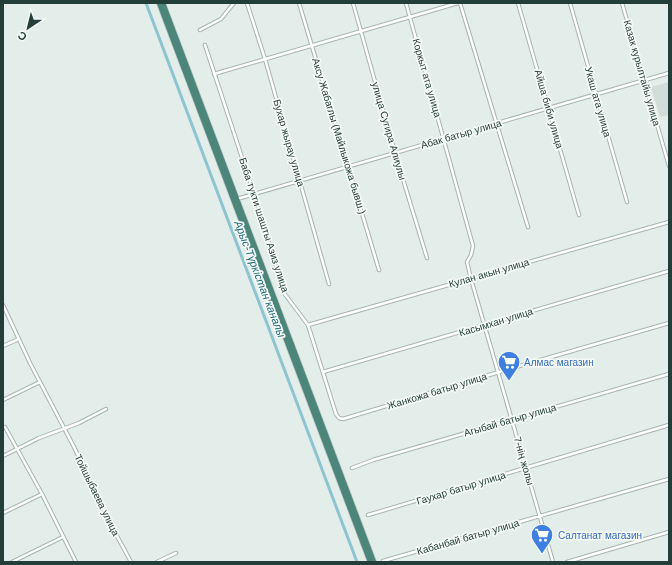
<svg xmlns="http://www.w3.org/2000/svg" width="672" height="565" viewBox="0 0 672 565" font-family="Helvetica,sans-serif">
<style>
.built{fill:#d1ddd8}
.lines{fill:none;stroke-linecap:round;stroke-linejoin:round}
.canal{stroke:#8cc4d1;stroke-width:3}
.minor-casing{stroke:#a6b5b0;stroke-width:4.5}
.trunk-casing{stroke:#c1c9c7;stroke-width:6}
.minor{stroke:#fff;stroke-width:2.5}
.trunk{stroke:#4c867a;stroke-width:4.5}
.labels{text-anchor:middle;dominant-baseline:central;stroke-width:3.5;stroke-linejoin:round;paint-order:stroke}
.street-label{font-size:10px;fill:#233e38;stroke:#f4f9f6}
.shop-label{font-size:10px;fill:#366cbe;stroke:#f4f9f6;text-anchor:start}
.water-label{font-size:11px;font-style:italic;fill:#1d6779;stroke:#f4f9f6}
</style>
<rect width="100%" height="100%" fill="#e3ede9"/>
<path class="built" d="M669,82V115L660,117L651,87Z"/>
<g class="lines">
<path class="canal" d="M146,3L357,562"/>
<g class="minor-casing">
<path id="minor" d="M247,3L265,59L329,284
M299,3L379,270
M353,3L395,153L427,258
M406,3L473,246L471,255L467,262L471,279L553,562
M460,3L528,227
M518,3L579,215
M570,3L627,202
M622,3L669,166
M200,30L221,19L234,3
M205,45L254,194L284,293L308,325L336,414L339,418L343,419L499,372L669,323
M214,74L458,3
M237,199L669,73
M3,305L30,363L74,447L111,525L131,562
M308,325L669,222
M3,346L19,339
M323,372L669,271
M3,400L40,382
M5,427L42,494L76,562
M3,456L39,438L79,423L106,409
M352,468L373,460L669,374
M3,513L42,494
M368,515L669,425
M383,561L669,479
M12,562L63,537
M157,562L176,553
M567,562L669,532"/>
</g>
<g class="trunk-casing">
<path id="trunk" d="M159,3L370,562
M163,3L374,562"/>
</g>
<use href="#minor" class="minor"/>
<use href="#trunk" class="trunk"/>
</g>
<defs>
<g id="supermarket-pin" transform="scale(1.15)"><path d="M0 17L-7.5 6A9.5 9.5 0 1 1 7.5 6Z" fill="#3f7fe0" stroke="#f4f9f6"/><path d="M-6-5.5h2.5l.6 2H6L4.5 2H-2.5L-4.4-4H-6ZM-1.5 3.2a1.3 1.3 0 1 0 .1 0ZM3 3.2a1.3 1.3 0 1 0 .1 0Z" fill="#fff"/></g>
</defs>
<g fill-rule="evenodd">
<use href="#supermarket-pin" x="509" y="362"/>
<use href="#supermarket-pin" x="542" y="535"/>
</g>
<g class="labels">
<g class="street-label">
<text transform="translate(642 73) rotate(74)">Казак курылтайы улица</text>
<text transform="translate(427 78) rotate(74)">Коркыт ата улица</text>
<text transform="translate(598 102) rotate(74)">Укаш ата улица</text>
<text transform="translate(549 109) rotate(74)">Айша биби улица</text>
<text transform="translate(389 131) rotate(74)">улица Сугира Алиулы</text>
<text transform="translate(461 134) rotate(-16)">Абак батыр улица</text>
<text transform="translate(339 136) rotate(73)">Аксу Жабаглы (Майлыкожа бывш.)</text>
<text transform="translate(289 143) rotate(74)">Бухар жырау улица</text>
<text transform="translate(264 225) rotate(72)">Баба тукти шашты Азиз улица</text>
<text transform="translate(489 273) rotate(-16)">Кулан акын улица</text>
<text transform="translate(496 322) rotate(-17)">Касымхан улица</text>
<text transform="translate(437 391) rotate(-17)">Жанкожа батыр улица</text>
<text transform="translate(510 420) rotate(-16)">Агыбай батыр улица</text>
<text transform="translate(524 461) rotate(74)">7-нің жолы</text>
<text transform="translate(461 488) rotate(-17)">Гаухар батыр улица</text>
<text transform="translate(97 495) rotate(64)">Тойшыбаева улица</text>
<text transform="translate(468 537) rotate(-16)">Кабанбай батыр улица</text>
</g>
<g class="shop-label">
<text x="524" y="362">Алмас магазин</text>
<text x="558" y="535">Салтанат магазин</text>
</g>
<g class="water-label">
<text transform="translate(260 279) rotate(69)">Арыс-Түркістан каналы</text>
</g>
</g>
<rect width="672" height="565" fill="none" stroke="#233e38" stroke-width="8"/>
<g transform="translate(28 28) rotate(215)" stroke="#f4f9f6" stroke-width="3" paint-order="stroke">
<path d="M0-3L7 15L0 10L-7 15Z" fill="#233e38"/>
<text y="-6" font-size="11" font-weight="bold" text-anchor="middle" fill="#233e38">С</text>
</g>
</svg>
